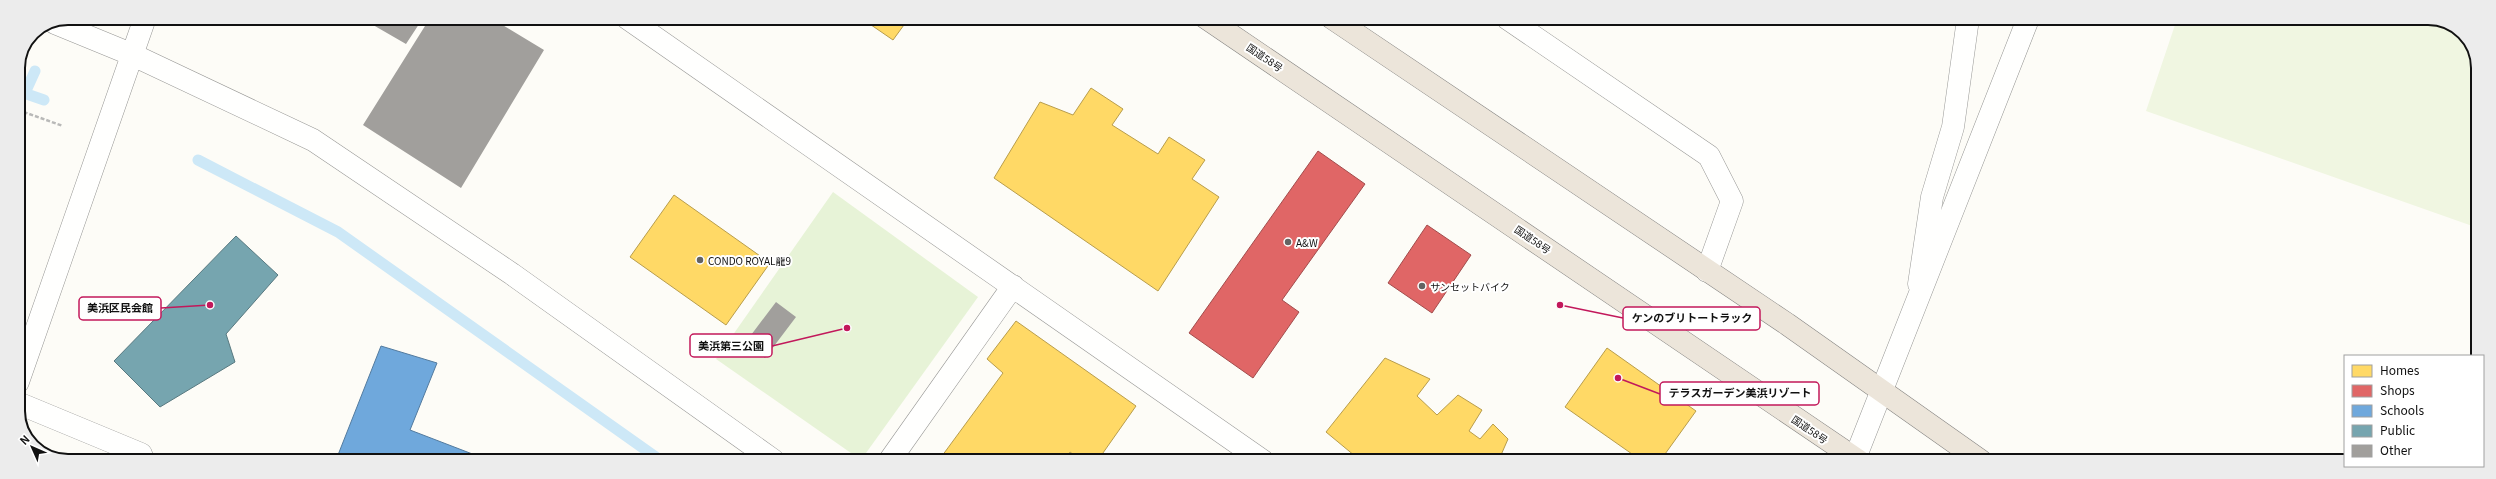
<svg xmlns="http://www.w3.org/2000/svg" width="2496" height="479" viewBox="0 0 2496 479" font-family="Georgia,'Noto Sans JP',serif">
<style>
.green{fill:#e7f3d7}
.pitch{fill:#f0f6e1}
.homes{fill:#ffd966;stroke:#b89d4c}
.shops{fill:#e06666;stroke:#a24c4c}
.schools{fill:#6fa8dc;stroke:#537b9f}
.public{fill:#76a5af;stroke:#587980}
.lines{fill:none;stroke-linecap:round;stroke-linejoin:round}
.stream{stroke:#cde8f7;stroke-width:11}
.building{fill:#a19f9c}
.minor-casing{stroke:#979795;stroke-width:23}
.tertiary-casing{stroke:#979795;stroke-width:23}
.trunk-casing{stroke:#858482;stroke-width:23}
.path{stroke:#b9b9b8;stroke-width:2.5;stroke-dasharray:4 2;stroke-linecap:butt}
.minor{stroke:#fffffe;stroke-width:22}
.tertiary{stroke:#fffffe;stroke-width:22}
.trunk{stroke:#ece5da;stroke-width:22}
.poi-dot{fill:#646362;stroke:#fff;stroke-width:1.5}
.labels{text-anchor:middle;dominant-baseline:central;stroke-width:4;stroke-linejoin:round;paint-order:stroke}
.street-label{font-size:10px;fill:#111;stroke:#fff}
.poi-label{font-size:10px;fill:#111;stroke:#fff;text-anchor:start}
.rim{fill:none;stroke:#111;stroke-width:2}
.leader{fill:none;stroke:#c2185b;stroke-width:1.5}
.callout-dot{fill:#c2185b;stroke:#fff;stroke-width:1.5}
.callout{fill:#fff;stroke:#c2185b;stroke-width:1.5}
.callout-label{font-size:11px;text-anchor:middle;font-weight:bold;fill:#111}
</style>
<rect width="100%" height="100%" fill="#fdfcf7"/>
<path class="green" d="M833,192L978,297L861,460L716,359Z"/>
<path class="pitch" d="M2177,19H2438L2465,35L2478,64V228L2146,111Z"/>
<path class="homes" d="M861,18H909L893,40Z
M1091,88L1123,109L1112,125L1158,154L1169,137L1205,160L1192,179L1219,197L1158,291L994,178L1040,102L1073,115Z
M674,195L770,263L726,325L630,257Z
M1016,321L1136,406L1098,460H1081L1070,452L1064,460H939L1003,373L987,359Z
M1607,348L1696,411L1660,461H1642L1565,407Z
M1385,358L1430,379L1417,396L1437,415L1458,395L1482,410L1469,431L1480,439L1493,424L1508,439L1501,455L1505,461H1361L1326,432Z"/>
<path class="shops" d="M1318,151L1365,184L1282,300L1299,312L1253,378L1189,333Z
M1427,225L1471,255L1432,313L1388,283Z"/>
<path class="schools" d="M381,346L437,363L410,430L488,460H336Z"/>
<path class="public" d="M236,236L278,275L226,334L235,362L160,407L114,361Z"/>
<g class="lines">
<path class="stream" d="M18,91L44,100
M25,93L35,71
M198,160L338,232L660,460"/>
</g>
<path class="building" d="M361,18H423L406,44Z
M430,18H491L544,50L461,188L363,125Z
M776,302L796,317L765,358L745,343Z"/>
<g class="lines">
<g class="minor-casing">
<path id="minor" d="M627,18L1263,461
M1508,19L1709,156L1732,201L1707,271
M1919,284L1932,197L1953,127L1968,19
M18,403L141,454L143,460
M890,460L1013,286"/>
</g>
<g class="tertiary-casing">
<path id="tertiary" d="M55,23L133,55L313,140L512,274L773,460
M18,382L145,18
M1854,461L2028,19"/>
</g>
<g class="trunk-casing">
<path id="trunk" d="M1206,18L1859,461
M1332,18L1787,324L1981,461"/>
</g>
<path class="path" d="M18,110L63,126"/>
<use href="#minor" class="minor"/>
<use href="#tertiary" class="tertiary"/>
<use href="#trunk" class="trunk"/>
</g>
<g class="poi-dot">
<circle cx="1288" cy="242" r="4"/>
<circle cx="700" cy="260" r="4"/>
<circle cx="1422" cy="286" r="4"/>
</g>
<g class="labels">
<g class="street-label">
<text transform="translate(1265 57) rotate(34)">国道58号</text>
<text transform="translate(1533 239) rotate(34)">国道58号</text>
<text transform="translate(1810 429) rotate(34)">国道58号</text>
</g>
<g class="poi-label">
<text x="1296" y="242">A&amp;W</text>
<text x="708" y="260">CONDO ROYAL龍9</text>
<text x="1430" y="286">サンセットバイク</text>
</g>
</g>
<path d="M0 0H2496V479H0ZM68 25H2428A43 43 0 0 1 2471 68V411A43 43 0 0 1 2428 454H68A43 43 0 0 1 25 411V68A43 43 0 0 1 68 25Z" fill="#ececec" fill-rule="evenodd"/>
<path class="rim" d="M68 25H2428A43 43 0 0 1 2471 68V411A43 43 0 0 1 2428 454H68A43 43 0 0 1 25 411V68A43 43 0 0 1 68 25Z"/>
<path class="leader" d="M210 305L161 308M1560 305L1623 318M847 328L772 346M1618 378L1660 394"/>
<g class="callout-dot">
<circle cx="210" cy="305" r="4"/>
<circle cx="1560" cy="305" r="4"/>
<circle cx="847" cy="328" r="4"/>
<circle cx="1618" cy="378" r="4"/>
</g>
<g class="callout">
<rect x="79" y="297" width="82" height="23" rx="4"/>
<rect x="1623" y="307" width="137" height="23" rx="4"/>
<rect x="690" y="334" width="82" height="23" rx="4"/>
<rect x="1660" y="382" width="159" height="23" rx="4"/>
</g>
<g class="callout-label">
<text x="120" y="312">美浜区民会館</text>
<text x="1692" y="322">ケンのブリトートラック</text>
<text x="731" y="350">美浜第三公園</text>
<text x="1740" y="397">テラスガーデン美浜リゾート</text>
</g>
<rect x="2344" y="355" width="140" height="112" fill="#ffffff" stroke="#a0a0a0"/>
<rect x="2352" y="365" width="20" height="12" fill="#ffd966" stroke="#a0a0a0"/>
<text x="2380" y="375" font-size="12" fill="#111111">Homes</text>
<rect x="2352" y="385" width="20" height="12" fill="#e06666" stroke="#a0a0a0"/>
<text x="2380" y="395" font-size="12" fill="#111111">Shops</text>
<rect x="2352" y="405" width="20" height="12" fill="#6fa8dc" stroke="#a0a0a0"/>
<text x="2380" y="415" font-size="12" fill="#111111">Schools</text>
<rect x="2352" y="425" width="20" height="12" fill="#76a5af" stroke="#a0a0a0"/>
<text x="2380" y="435" font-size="12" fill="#111111">Public</text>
<rect x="2352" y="445" width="20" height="12" fill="#a19f9c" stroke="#a0a0a0"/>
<text x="2380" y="455" font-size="12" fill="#111111">Other</text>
<g transform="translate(32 447) rotate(315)" stroke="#ffffff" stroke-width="3" paint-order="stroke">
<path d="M0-3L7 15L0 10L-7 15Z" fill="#111111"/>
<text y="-6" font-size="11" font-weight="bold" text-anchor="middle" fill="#111111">N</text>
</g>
</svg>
